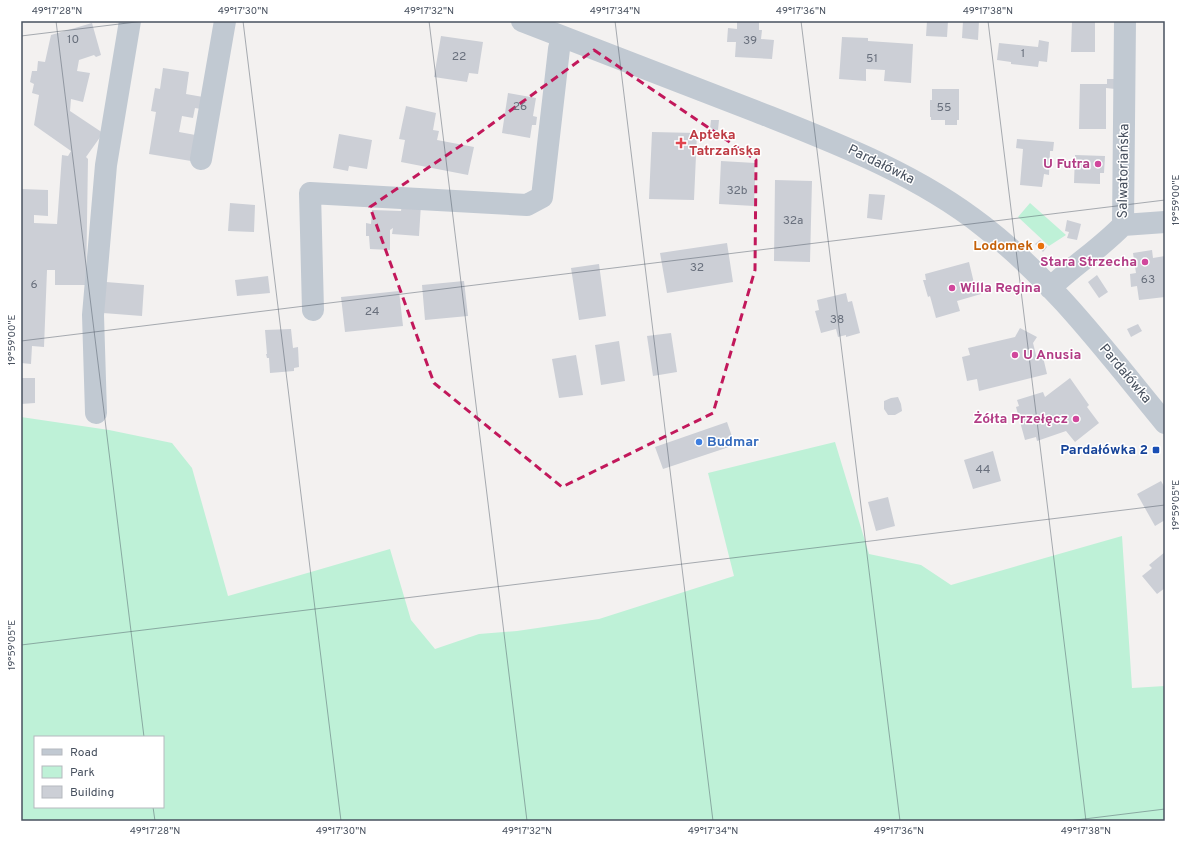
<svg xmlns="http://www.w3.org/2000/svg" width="1186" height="842" viewBox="0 0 1186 842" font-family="Overpass,sans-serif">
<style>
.green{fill:#bef1d7;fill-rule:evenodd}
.building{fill:#cccfd6}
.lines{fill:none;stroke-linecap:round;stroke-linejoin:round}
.minor{stroke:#c1c9d2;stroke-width:22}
.marked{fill:none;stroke:#c2185b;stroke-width:3;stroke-dasharray:8 5;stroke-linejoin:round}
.ticks{fill:none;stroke:#48515f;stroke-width:1;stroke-opacity:0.45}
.health-dot{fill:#e0444e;stroke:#fff;stroke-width:1.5}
.hotel-dot{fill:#d1479c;stroke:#fff;stroke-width:1.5}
.food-dot{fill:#e8710a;stroke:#fff;stroke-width:1.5}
.shop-dot{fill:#3f7fe0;stroke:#fff;stroke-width:1.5}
.transit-dot{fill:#1a4fb4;stroke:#fff;stroke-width:1.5}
.labels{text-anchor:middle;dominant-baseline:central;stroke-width:3;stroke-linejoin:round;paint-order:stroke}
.number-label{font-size:12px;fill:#69707d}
.health-label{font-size:14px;font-weight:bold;fill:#be3a42;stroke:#fff;text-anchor:start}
.hotel-label{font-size:14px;font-weight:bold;fill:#b23c85;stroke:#fff;text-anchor:end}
.street-label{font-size:14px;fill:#48515f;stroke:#fff}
.food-label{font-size:14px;font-weight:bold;fill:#c56008;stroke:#fff;text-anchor:end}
.shop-label{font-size:14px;font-weight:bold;fill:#366cbe;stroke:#fff;text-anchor:start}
.transit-label{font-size:14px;font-weight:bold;fill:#164399;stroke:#fff;text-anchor:end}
.neatline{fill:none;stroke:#48515f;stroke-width:1.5}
.ticks-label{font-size:10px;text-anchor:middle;fill:#48515f}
</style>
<rect width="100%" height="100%" fill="#f3f1f0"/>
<path class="green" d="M1030,203L1066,235L1049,246L1018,217Z
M21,417L109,430L172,443L192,468L228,596L390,549L411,620L435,649L479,634L517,631L599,619L734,576L708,473L835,442L869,554L921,565L951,585L1122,536L1132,688L1165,686V821H21ZM35,737H163V807H35Z"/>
<path class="building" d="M737,21H759V30H762L761,39L774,40L772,59L735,57L736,42H727L728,28L737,29Z
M927,21H948L947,37L926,36Z
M963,21H979L978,40L962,38Z
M1072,21H1095V52H1071Z
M92,23L101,55L96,57L94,55L79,60L77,71L90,73L83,102L71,99L70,111L103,133L86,157L88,159L86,285H55V270H47L44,347L32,346L31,364L21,363V189L48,190V216L34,215V223L57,224L62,155L68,156L71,151L34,125L39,95L32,93L34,84L30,82L32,71H37L38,61L45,62L51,35Z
M441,36L483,42L478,74L469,73L467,82L434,77Z
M842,37L868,38V41L913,44L911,83L884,81L885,70L866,69V81L839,79Z
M1039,40L1049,42L1047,62L1039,61L1038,67L1011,64V62L997,60L999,43L1038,47Z
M163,68L189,72L186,94L203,97L201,109L195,108L193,118L182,116L179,132L201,136L197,162L149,154L156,112L151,111L155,88L160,89Z
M1107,79H1115V89L1106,88V129H1079L1080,84H1107Z
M932,89H959V120H957V125H945V120H931V117H930V100H932Z
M508,93L536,98L533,116L537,117L536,125H532L530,138L502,133Z
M406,106L436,113L433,130L439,131L437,140L474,147L468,175L401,162L405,140L399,139Z
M711,120H719L718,130L710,129Z
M652,132L697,133L694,200L649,199Z
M339,134L372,140L367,169L349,166L348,171L333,168Z
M1017,139L1054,142L1053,151H1050L1049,175L1044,174L1042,187L1020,185L1023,149L1016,148Z
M1075,155L1105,156L1104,173H1100V184L1074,183Z
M721,161L755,163L754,178H755L754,206L719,204Z
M775,180L812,181L810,262L774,261Z
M869,194L885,195L882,220L867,218Z
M230,203L255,205L254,232L228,231Z
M402,203L421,204L419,236L392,234L393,228L390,230V250L370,249L369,236H366V223L371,224L372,210L401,211Z
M1067,220L1081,224L1077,240L1067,238L1069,232L1065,231Z
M1040,240L1047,247L1043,252L1035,244Z
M727,243L733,282L667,293L660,253Z
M1152,250L1153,258L1165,256V297L1139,300L1137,286L1131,287L1130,274L1136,273L1133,253Z
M969,262L974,283L978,282L981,294L957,301L960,311L936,318L930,296L928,297L923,280H926L925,274Z
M599,264L606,316L579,320L571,268Z
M1097,275L1108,292L1099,298L1088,282Z
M268,276L270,293L237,296L235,280Z
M464,281L468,316L425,320L422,285Z
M106,282L144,285L142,316L103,313Z
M399,291L403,326L345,332L341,297Z
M846,293L848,302L852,301L860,333L846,337V335L838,337L836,329L821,333L815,311L819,310L817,300Z
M1138,324L1142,331L1131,337L1127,329Z
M1020,328L1037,337L1033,343L1037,359L1043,357L1047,374L979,391L977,379L967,381L962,357L970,355L968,348L1015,337Z
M291,329L293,348L298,347L299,367L294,368V371L270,373L269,358H267L266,354H267L265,330Z
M671,333L677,372L653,376L647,336Z
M619,341L625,381L601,385L595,345Z
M576,355L583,395L559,398L552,359Z
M21,378H35V403L21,404Z
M1070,378L1089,405L1087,407L1099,423L1075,442L1066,431L1037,441L1036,437L1025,440L1016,407L1019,406L1017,400L1043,392L1045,397Z
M898,397L901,404L902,411L895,415H888L884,409V401L891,398Z
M727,422L735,445L663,469L655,447Z
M993,451L1001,481L973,489L964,460Z
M1161,481L1165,488V520L1155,526L1137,494Z
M888,497L895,526L876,531L868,502Z
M1165,552V588L1157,594L1142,576L1152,568L1149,565Z"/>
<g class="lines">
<path class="minor" d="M522,21C600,51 677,81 755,111C833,142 916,173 983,226C1054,281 1108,354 1165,423
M201,159L225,21
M1123,225L1165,222
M1050,288C1074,265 1101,248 1123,225L1125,21
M313,310L310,193L527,205L542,197L559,49L562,37
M96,413L93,315L106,165L130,21"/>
</g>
<path class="marked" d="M594,50L756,160L755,270L713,413L562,487L434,383L370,207L478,134Z"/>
<path class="ticks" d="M56,21L144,737M243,21L341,821M429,21L527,821M615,21L713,821M801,21L900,821M988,21L1086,821M21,36L144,21M21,341L1165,200M21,645L1165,505M153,807L155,821M1068,821L1165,809"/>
<path class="health-dot" d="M679 137h4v4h4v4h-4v4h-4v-4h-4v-4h4z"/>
<g class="hotel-dot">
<circle cx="1098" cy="164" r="4"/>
<circle cx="1145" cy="262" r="4"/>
<circle cx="952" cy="288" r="4"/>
<circle cx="1015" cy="355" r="4"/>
<circle cx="1076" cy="419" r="4"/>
</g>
<circle class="food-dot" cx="1041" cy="246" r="4"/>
<circle class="shop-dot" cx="699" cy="442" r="4"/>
<rect class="transit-dot" x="1152" y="446" width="8" height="8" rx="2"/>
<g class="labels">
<g class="number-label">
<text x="73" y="40">10</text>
<text x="750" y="41">39</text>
<text x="1023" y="54">1</text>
<text x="459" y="57">22</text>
<text x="872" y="59">51</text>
<text x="520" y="107">26</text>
<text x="944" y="108">55</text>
<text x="737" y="191">32b</text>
<text x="793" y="221">32a</text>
<text x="697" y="268">32</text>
<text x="1148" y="280">63</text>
<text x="34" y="285">6</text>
<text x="372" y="312">24</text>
<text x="837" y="320">38</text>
<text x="983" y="470">44</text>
</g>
<g class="health-label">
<text x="689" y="135">Apteka<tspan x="689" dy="16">Tatrzańska</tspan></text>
</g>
<g class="hotel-label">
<text x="1090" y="164">U Futra</text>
<text x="1137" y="262">Stara Strzecha</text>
<text x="960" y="288" text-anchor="start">Willa Regina</text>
<text x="1023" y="355" text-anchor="start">U Anusia</text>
<text x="1068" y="419">Żółta Przełęcz</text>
</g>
<g class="street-label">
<text transform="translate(881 165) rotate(26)">Pardałówka</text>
<text transform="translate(1124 171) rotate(-89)">Salwatoriańska</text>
<text transform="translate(1125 374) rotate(50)">Pardałówka</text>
</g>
<g class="food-label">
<text x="1033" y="246">Lodomek</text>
</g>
<g class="shop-label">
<text x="707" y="442">Budmar</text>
</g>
<g class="transit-label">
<text x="1148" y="450">Pardałówka 2</text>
</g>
</g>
<rect width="1186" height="842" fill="none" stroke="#ffffff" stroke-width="44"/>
<rect x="34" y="736" width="130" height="72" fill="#ffffff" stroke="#b6b9bf"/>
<rect x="42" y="749" width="20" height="6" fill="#c1c9d2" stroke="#b6b9bf"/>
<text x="70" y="756" font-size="12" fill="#48515f">Road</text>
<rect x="42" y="766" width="20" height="12" fill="#bef1d7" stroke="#b6b9bf"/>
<text x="70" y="776" font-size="12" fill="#48515f">Park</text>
<rect x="42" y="786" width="20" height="12" fill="#cccfd6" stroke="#b6b9bf"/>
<text x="70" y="796" font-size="12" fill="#48515f">Building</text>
<rect x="22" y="22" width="1142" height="798" class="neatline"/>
<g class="ticks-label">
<text x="57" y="14">49°17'28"N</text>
<text x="243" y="14">49°17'30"N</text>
<text x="429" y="14">49°17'32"N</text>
<text x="615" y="14">49°17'34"N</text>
<text x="801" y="14">49°17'36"N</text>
<text x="988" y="14">49°17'38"N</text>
<text transform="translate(1175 200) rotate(-90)" y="4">19°59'00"E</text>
<text transform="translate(11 340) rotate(-90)" y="4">19°59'00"E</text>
<text transform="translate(1175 505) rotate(-90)" y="4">19°59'05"E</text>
<text transform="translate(11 645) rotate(-90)" y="4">19°59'05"E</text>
<text x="155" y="834">49°17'28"N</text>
<text x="341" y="834">49°17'30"N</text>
<text x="527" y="834">49°17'32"N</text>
<text x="713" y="834">49°17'34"N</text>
<text x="899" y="834">49°17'36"N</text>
<text x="1086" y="834">49°17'38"N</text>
</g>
</svg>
